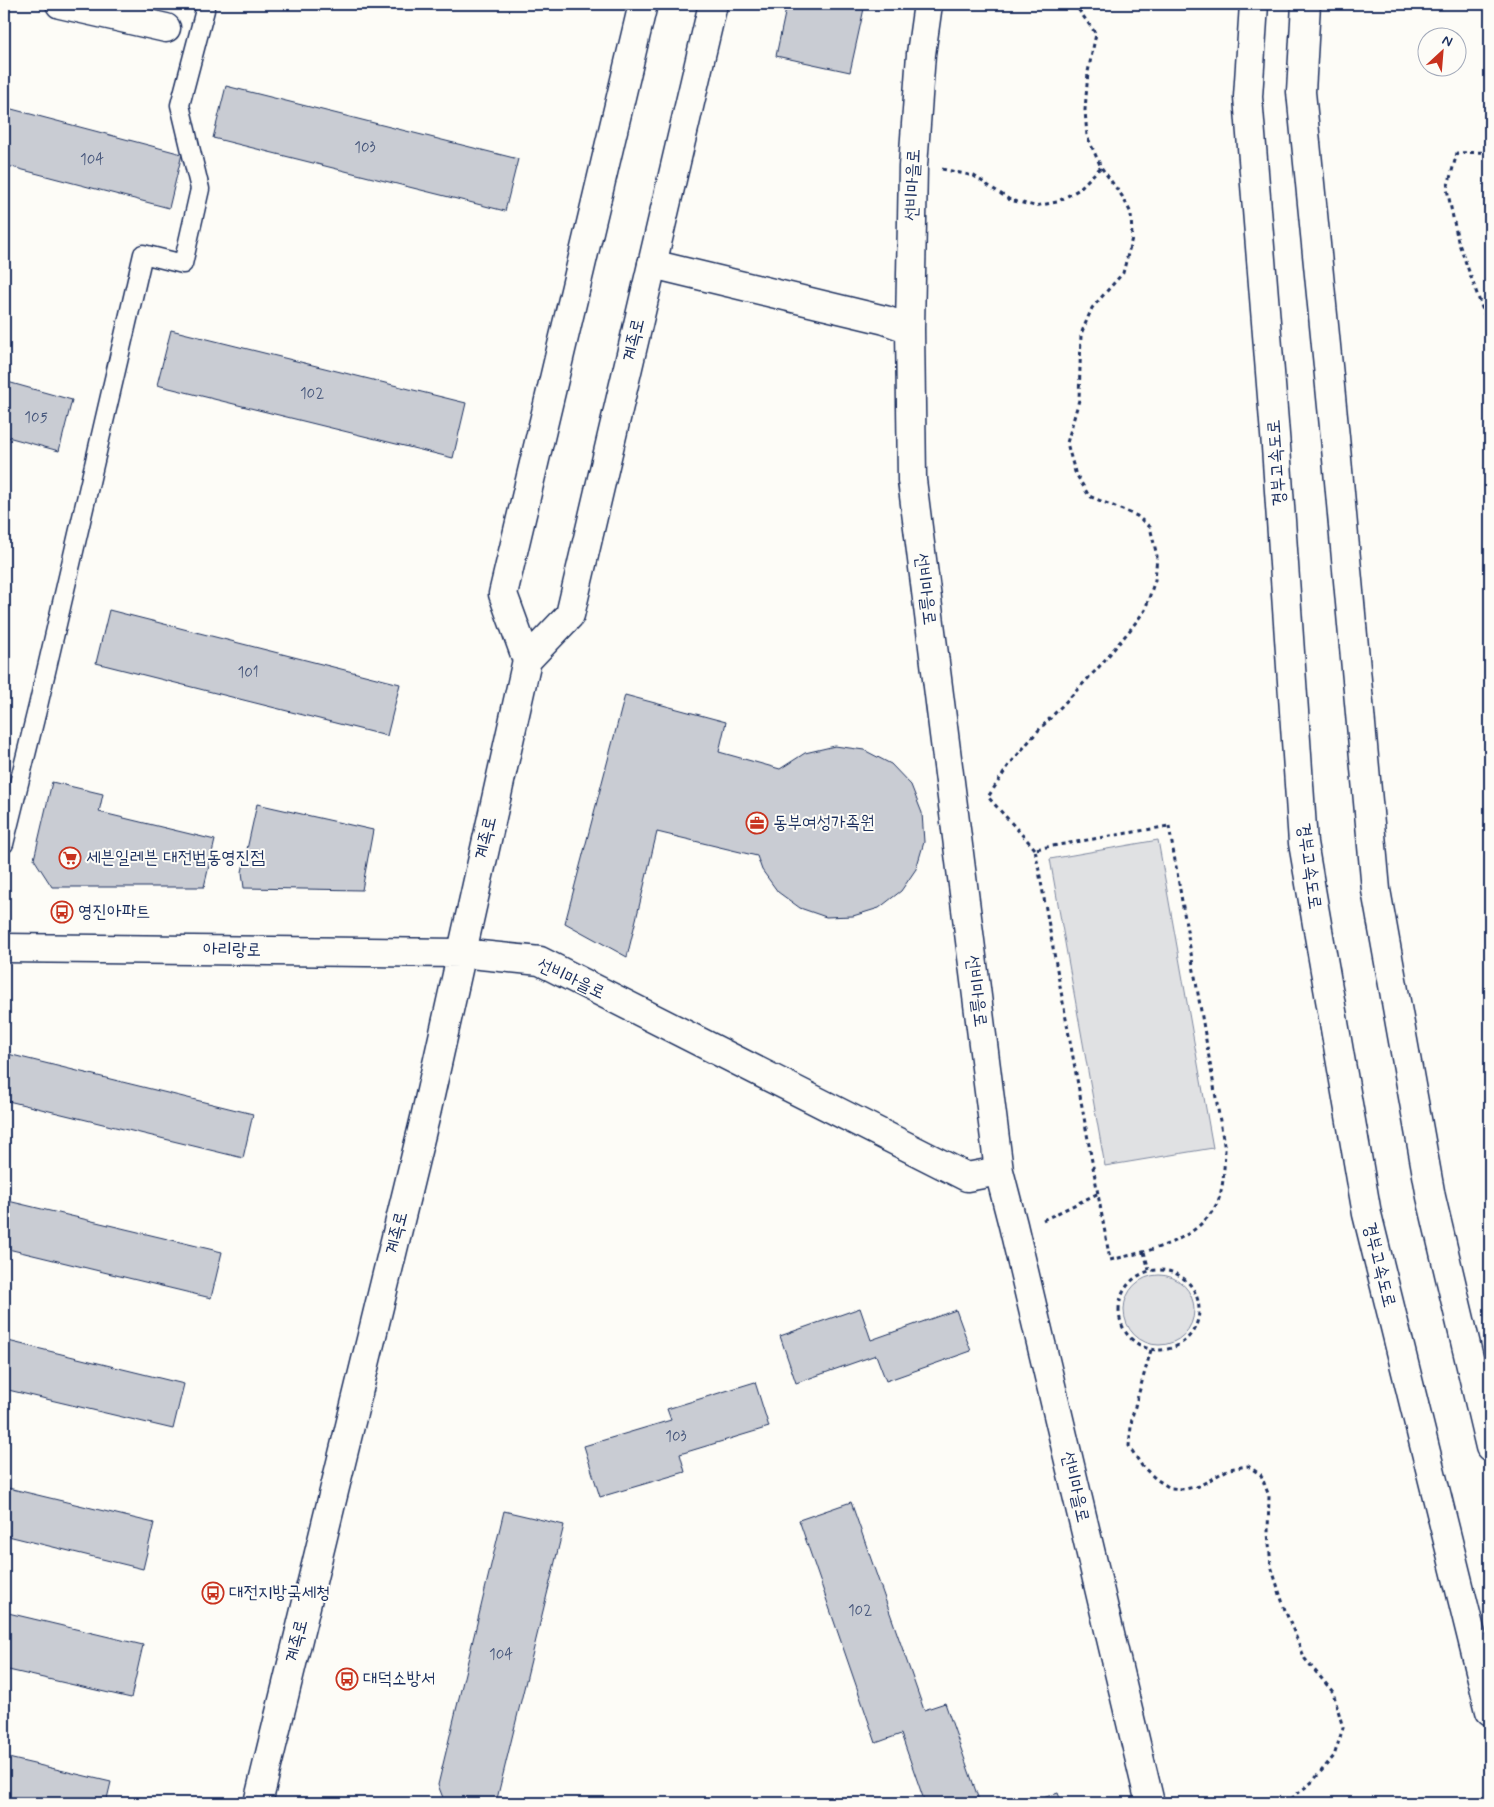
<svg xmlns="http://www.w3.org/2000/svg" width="1494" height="1807" viewBox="0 0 1494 1807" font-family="Mynerve,'Poor Story',sans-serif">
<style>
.green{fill:#e0e1e3;stroke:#7e88a0}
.building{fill:#c9ccd3;stroke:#1b2f5e}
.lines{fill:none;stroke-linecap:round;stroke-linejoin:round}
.lane-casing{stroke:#1b2f5e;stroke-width:21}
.street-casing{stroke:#1b2f5e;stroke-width:31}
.secondary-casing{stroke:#1b2f5e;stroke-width:31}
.highway-casing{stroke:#1b2f5e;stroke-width:31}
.path{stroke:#1b2f5e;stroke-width:3;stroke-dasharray:4 4;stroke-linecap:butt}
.lane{stroke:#fdfcf7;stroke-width:18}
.street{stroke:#fdfcf7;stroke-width:28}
.secondary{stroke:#fdfcf7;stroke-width:28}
.highway{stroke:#fdfcf7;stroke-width:28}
.labels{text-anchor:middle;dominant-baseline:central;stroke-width:4;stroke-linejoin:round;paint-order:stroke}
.number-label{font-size:15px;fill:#46567b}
.street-label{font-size:18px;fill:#1b2f5e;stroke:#fdfcf7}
.poi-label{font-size:18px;fill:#1b2f5e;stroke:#fdfcf7;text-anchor:start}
</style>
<rect width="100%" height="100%" fill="#fdfcf7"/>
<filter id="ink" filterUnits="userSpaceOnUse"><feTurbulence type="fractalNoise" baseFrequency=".02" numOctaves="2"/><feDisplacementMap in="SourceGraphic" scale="10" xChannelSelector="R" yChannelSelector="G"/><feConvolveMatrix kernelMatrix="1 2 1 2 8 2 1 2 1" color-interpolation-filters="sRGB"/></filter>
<g filter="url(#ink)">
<path class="green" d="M1158,840L1213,1148L1105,1166L1050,859Z
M1124 1310a35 35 0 1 1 70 0a35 35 0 1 1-70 0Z"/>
<path class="building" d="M787,4H865L850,72L776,56Z
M226,86L518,159L505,211L213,138Z
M4,107L182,154L169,208L4,165Z
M171,330L466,403L453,458L157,385Z
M4,381L72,400L59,451L4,436Z
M109,610L400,684L387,736L96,663Z
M625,695L726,722L719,752L780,769L805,753L835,746L864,750L891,764L911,785L922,813L924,842L916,869L901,891L879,908L853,916L826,917L800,908L778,892L762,870L757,856L657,832L627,957L565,923Z
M52,782L103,794L99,812L215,840L204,887H52L34,859Z
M257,804L373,830L362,890L244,888L242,872Z
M4,1053L253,1114L243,1158L4,1100Z
M4,1200L222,1252L211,1298L4,1248Z
M860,1308L871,1340L956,1310L971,1351L886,1381L876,1355L796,1383L780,1336Z
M4,1340L184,1384L173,1429L4,1389Z
M755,1382L769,1427L680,1454L685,1472L600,1497L584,1446L671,1420L667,1409Z
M4,1487L154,1523L143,1569L4,1535Z
M851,1502L924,1710L945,1703L980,1803H925L901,1734L876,1743L799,1520Z
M504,1511L564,1525L496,1803H445L438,1785Z
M4,1612L143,1645L131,1698L4,1669Z
M4,1757L111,1782L106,1803H4Z
M1058,1793L1062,1803H1028Z"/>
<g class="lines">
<g class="lane-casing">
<path id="lane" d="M4,844L38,706L143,254L183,264L200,189L180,105L205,10"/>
</g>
<g class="street-casing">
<path id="street" d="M60,4L166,28
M928,4L921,54L913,166L910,329L912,480L999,1171L1013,1225L1150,1803
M652,264L885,320L910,329
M460,953L540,961L967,1177L999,1171"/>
</g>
<g class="secondary-casing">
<path id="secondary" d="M527,660L503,594L643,4
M4,948L460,953
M258,1803L425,1118L527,660L570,615L713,4"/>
</g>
<g class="highway-casing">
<path id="highway" d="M1254,4L1248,97L1276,447L1303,843L1367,1214L1490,1711
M1306,4L1301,92L1335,437L1376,890L1431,1197L1490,1447"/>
</g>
<path class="path" d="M1490,152L1457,153L1447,189L1458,241L1490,330
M942,169L974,176L1010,200L1035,206L1057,202L1078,190L1101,167
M1169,826L1225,1150C1224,1167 1224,1193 1215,1207C1193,1243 1148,1251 1110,1260L1035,849Z
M1035,849L988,797L1009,765L1036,733L1098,668L1130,630L1145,610L1155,580L1157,556L1150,527L1137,516L1089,496L1075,472L1067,443L1079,400L1081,334L1092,308L1123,273L1132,238L1131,213L1122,196L1101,167L1087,136L1085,110L1088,72L1096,34L1078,9L1077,4
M1043,1220L1099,1193
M1144,1252L1149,1270
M1119 1310a40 40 0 1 1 80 0a40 40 0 1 1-80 0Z
M1151,1350L1132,1417L1129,1446L1142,1466L1156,1479L1170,1488L1185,1489L1199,1486L1229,1469L1248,1466L1261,1475L1269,1496L1268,1533L1271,1566L1285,1610L1305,1659L1333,1692L1343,1728L1334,1756L1312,1782L1286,1803"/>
<use href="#lane" class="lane"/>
<use href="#street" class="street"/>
<use href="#secondary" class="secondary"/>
<use href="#highway" class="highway"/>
</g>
</g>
<defs>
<g id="office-ring" transform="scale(1.125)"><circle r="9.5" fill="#fdfcf7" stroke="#c8321e" stroke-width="1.5"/><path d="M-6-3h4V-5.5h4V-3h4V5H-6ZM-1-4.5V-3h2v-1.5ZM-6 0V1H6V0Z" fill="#c8321e"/></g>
<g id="supermarket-ring" transform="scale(1.125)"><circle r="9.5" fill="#fdfcf7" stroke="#c8321e" stroke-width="1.5"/><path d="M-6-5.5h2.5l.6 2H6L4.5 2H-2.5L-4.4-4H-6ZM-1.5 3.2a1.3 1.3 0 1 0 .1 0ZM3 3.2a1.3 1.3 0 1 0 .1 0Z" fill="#c8321e"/></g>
<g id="bus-ring" transform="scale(1.125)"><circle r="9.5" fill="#fdfcf7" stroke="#c8321e" stroke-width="1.5"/><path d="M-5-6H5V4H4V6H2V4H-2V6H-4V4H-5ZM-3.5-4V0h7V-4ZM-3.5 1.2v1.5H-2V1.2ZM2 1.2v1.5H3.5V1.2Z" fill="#c8321e"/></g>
</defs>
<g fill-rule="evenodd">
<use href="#office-ring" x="757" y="823"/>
<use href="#supermarket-ring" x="70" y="858"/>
<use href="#bus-ring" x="62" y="912"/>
<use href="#bus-ring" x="213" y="1593"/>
<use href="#bus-ring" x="347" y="1679"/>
</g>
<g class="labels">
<g class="number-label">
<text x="365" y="148">103</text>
<text x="92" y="160">104</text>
<text x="312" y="394">102</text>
<text x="36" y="418">105</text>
<text x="248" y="673">101</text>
<text x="676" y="1437">103</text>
<text x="860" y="1611">102</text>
<text x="501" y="1655">104</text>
</g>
<g class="street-label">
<text transform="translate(913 185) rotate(-88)">선비마을로</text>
<text transform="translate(634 340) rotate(-77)">계족로</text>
<text transform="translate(1277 463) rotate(-94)">경부고속도로</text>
<text transform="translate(925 589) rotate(83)">선비마을로</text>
<text transform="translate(486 838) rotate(-77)">계족로</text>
<text transform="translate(1309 866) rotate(82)">경부고속도로</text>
<text transform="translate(232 950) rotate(1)">아리랑로</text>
<text transform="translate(571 979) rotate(25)">선비마을로</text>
<text transform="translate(976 991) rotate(83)">선비마을로</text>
<text transform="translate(397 1233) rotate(-76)">계족로</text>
<text transform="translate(1379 1265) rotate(76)">경부고속도로</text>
<text transform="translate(1075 1487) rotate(77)">선비마을로</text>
<text transform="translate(297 1641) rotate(-76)">계족로</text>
</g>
<g class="poi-label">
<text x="773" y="823">동부여성가족원</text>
<text x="86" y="858">세븐일레븐 대전법동영진점</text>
<text x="78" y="912">영진아파트</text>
<text x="229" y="1593">대전지방국세청</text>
<text x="363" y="1679">대덕소방서</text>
</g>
</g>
<rect width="1494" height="1807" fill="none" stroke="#fdfcf7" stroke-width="20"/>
<rect x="10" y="10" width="1474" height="1787" fill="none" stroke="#1b2f5e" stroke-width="2" filter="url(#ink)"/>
<g transform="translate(1442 52) rotate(26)"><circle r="24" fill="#fdfcf7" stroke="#a3aaba"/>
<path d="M0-4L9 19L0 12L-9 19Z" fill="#c8321e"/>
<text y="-8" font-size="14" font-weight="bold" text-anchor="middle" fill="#1b2f5e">N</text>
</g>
</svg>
